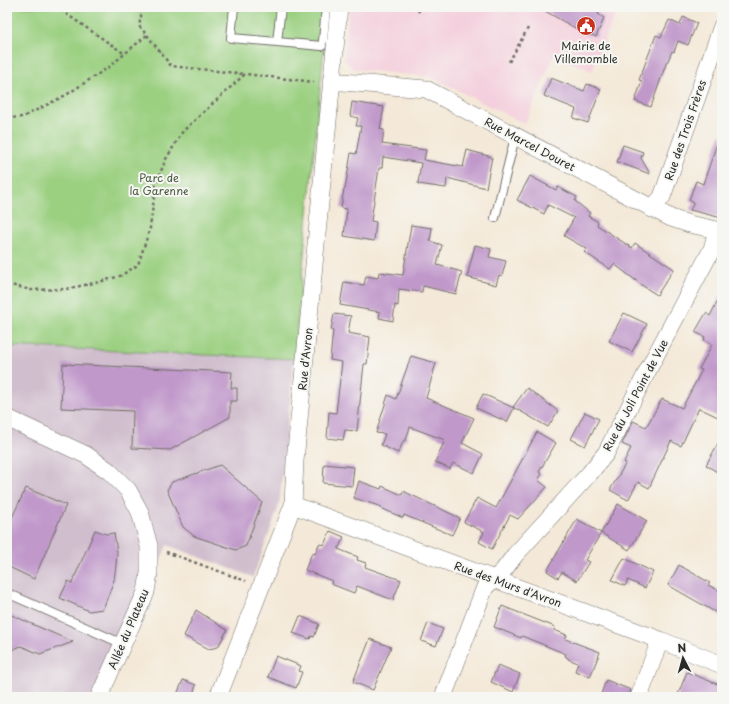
<svg xmlns="http://www.w3.org/2000/svg" width="729" height="704" viewBox="0 0 729 704" font-family="'Playpen Sans',sans-serif">
<style>
.built{fill:#f4cfdd}
.industrial{fill:#d0bdcd}
.green{fill:#9bd081;stroke:#637e56}
.building{fill:#c098ca}
.lines{fill:none;stroke-linecap:round;stroke-linejoin:round}
.service-casing{stroke:#716e68;stroke-width:10}
.minor-casing{stroke:#716e68;stroke-width:18}
.path{stroke:#716e68;stroke-width:2.5;stroke-dasharray:3 3;stroke-linecap:butt}
.service{stroke:#fff;stroke-width:8}
.minor{stroke:#fff;stroke-width:17}
.labels{text-anchor:middle;dominant-baseline:central;stroke-width:4;stroke-linejoin:round;paint-order:stroke}
.poi-label{font-size:11px;fill:#2b2b2b;stroke:#f6f6f2}
.street-label{font-size:11px;fill:#2b2b2b;stroke:#f6f6f2}
.park-label{font-size:11px;fill:#4d5d45;stroke:#f6f6f2}
</style>
<rect width="100%" height="100%" fill="#f6f6f2"/>
<filter id="ink" filterUnits="userSpaceOnUse"><feTurbulence type="fractalNoise" baseFrequency=".025" numOctaves="2"/><feDisplacementMap in="SourceGraphic" scale="8" xChannelSelector="R" yChannelSelector="G"/><feConvolveMatrix kernelMatrix="1 2 1 2 8 2 1 2 1" color-interpolation-filters="sRGB"/></filter>
<filter id="wash" filterUnits="userSpaceOnUse"><feTurbulence type="fractalNoise" baseFrequency=".012" numOctaves="4" result="noise"/><feDisplacementMap in="SourceGraphic" scale="16" xChannelSelector="R" yChannelSelector="G"/><feGaussianBlur stdDeviation="0.9" result="paint"/><feColorMatrix in="noise" values="0 0 0 0 0 0 0 0 0 0 0 0 0 0 0 0 0 1.4 0 .05"/><feComposite in="paint" operator="in"/></filter>
<g filter="url(#wash)">
<rect width="100%" height="100%" fill="#f4e9d8"/>
<path class="built" d="M349,7H618L592,71L554,55L525,124L431,77L354,69L344,59Z"/>
<path class="industrial" d="M7,346L294,359L279,506L253,577L167,545L102,697H7Z"/>
<path class="green" d="M7,7H328L294,359L7,346Z"/>
<g id="blocks">
<path class="building" d="M538,7H601L598,14L604,18L596,37L590,34L589,36Z
M683,17L697,23L688,45L678,41L674,52L672,51L668,61H667L651,107L635,101L642,81L639,80L656,35L661,37L669,20L680,25Z
M551,78L584,91L587,84L601,89L588,123L573,118L576,109L544,96Z
M352,102L384,107L380,129L384,130L382,144L426,150L424,160L463,167L467,150L492,157L486,188L447,178L446,188L418,184L421,163L383,157L382,168H379L371,221L376,222L374,241L344,236L347,209L341,208L344,189H345L351,153L356,154L361,126H356L358,118L350,116Z
M720,135H722V218L690,210L694,203L689,200L696,181L703,184Z
M623,145L643,152L641,158L650,174L617,162Z
M530,176L556,190L558,187L577,197L575,201L590,213L588,216L598,222L597,225L632,248L635,243L674,269L657,295L643,286L614,264L610,269L584,252L587,249L564,236L574,218L548,205L544,214L517,200Z
M411,225L432,228L430,241L442,245L437,265L462,272L456,294L423,286L422,292L399,289L398,306L395,305L393,321L379,318L380,312L340,305L344,282L364,285L366,276L378,278L379,272L403,275Z
M475,245L491,249L489,257L506,261L502,276L499,275L496,285L467,277Z
M722,292V419L699,408L681,446L671,441L649,488L638,482L628,500L610,490L626,463L624,462L631,448L622,444L633,421L646,427L662,399L682,408L702,370L699,369L712,345L704,340L705,337L695,332L706,313L710,316Z
M624,313L647,324L632,352L609,341Z
M334,314L351,316L348,333L370,337L367,364H364L357,431L345,430L343,440L327,438L329,412L336,413L342,362L330,360L333,330H331Z
M411,356L436,363L426,398L474,418L462,443L483,454L474,473L453,463L450,469L435,462L445,440L410,427L406,440H404L398,453L381,445L385,434L376,433L388,395L396,399Z
M63,364L232,372L231,388H237V401H230V417L170,450L132,448L133,411L61,408Z
M527,388L558,411L548,427L513,407Z
M483,394L514,408L507,422L476,408Z
M585,412L599,419L585,446L571,439Z
M537,432L556,443L539,472L542,474L538,480L547,487L518,519L510,515L492,549L479,542L484,532L464,522L477,498L496,508Z
M722,436V475L706,465Z
M324,464L354,467L352,486L323,483Z
M220,465L262,502L246,546L236,550L194,536L183,527L167,490L172,482Z
M359,481L381,489L382,486L402,495L403,491L460,518L452,535L404,515L403,518L381,508L382,507L354,498Z
M26,488L66,505L34,579L7,566V528Z
M618,504L647,521L629,550L601,533L585,560L589,562L577,581L562,572L558,578L547,571L577,519L601,533Z
M95,530L106,534L114,533L117,552L116,565L114,580L103,609L89,611L60,598L68,581L72,583Z
M330,531L344,537L338,549L358,557L357,560L366,563L365,567L401,580L393,600L357,586L354,593L331,584L332,581L305,570L312,553L315,554L319,544L324,545Z
M624,558L653,572L645,588L628,580L625,586L612,580Z
M679,565L710,583L708,585L722,592V616L668,585Z
M502,606L555,627L554,630L567,635L565,639L600,652L590,677L575,671L578,663L568,659V658L565,656L566,654L522,636L521,638L494,627Z
M196,610L227,630L218,647L209,649L184,636Z
M7,613L73,642L40,654L21,646L7,652Z
M300,616L319,624L314,637L311,636L310,639L293,633Z
M428,623L443,629L436,646L421,641Z
M370,639L391,647L373,690L353,682Z
M276,656L301,666L299,671L302,672L296,688L268,677Z
M498,665L520,674L513,692L491,682Z
M687,672L722,686V697H677Z
M183,680L196,685L192,697H176Z
M606,680L631,690L629,697H600Z"/>
</g>
</g>
<g filter="url(#ink)">
<use href="#blocks" fill-opacity="0" stroke="#716e68" stroke-width="1"/>
<g class="lines">
<g class="service-casing">
<path id="service" d="M234,7L231,38L322,46
M323,41L326,7
M277,42L281,7
M495,218L515,137
M7,593L123,644"/>
</g>
<g class="minor-casing">
<path id="minor" d="M331,81L426,89L671,218L689,224L722,231
M652,209L662,197L722,26
M7,418L86,455L109,471L128,490L140,512L149,546V573L146,592L99,697
M293,505L660,640L722,665
M218,697L293,505L295,461L339,7
M443,697L485,587L503,571L515,555L589,474L606,453L650,366L712,249L717,230
M639,697L660,640"/>
</g>
<path class="path" d="M56,7L125,54
M418,12L421,7
M147,35L171,66L245,74
M509,62L528,28
M7,118L23,117L66,95L109,67L147,35L139,26L143,7
M7,284L31,290L66,289L99,282L120,276L138,265L150,228L156,183L166,159L183,131L245,74L314,82
M166,552L246,581"/>
<use href="#service" class="service"/>
<use href="#minor" class="minor"/>
</g>
</g>
<defs>
<g id="civic-disc" transform="scale(1)"><circle r="9.5" fill="#c8321e" stroke="#f6f6f2"/><path d="M-.6-6.5H3V-4.5H.6V-3L4-1V1h2V6H-6V1h2V-1L-.6-3ZM-1.2 2.5V6h2.4V2.5Z" fill="#fff"/></g>
</defs>
<g fill-rule="evenodd">
<use href="#civic-disc" x="586" y="26"/>
</g>
<g class="labels">
<g class="poi-label">
<text x="586" y="45">Mairie de<tspan x="586" dy="13">Villemomble</tspan></text>
</g>
<g class="street-label">
<text transform="translate(685 130) rotate(-71)">Rue des Trois Frères</text>
<text transform="translate(530 144) rotate(28)">Rue Marcel Douret</text>
<text transform="translate(305 359) rotate(-84)">Rue d'Avron</text>
<text transform="translate(635 395) rotate(-62)">Rue du Joli Point de Vue</text>
<text transform="translate(508 584) rotate(20)">Rue des Murs d'Avron</text>
<text transform="translate(128 629) rotate(-67)">Allée du Plateau</text>
</g>
<g class="park-label">
<text x="159" y="177">Parc de<tspan x="159" dy="13">la Garenne</tspan></text>
</g>
</g>
<rect width="729" height="704" fill="none" stroke="#f6f6f2" stroke-width="24"/>
<g transform="translate(683 658) rotate(354)" stroke="#f6f6f2" stroke-width="3" paint-order="stroke">
<path d="M0-3L7 15L0 10L-7 15Z" fill="#2b2b2b"/>
<text y="-6" font-size="11" font-weight="bold" text-anchor="middle" fill="#2b2b2b">N</text>
</g>
</svg>
